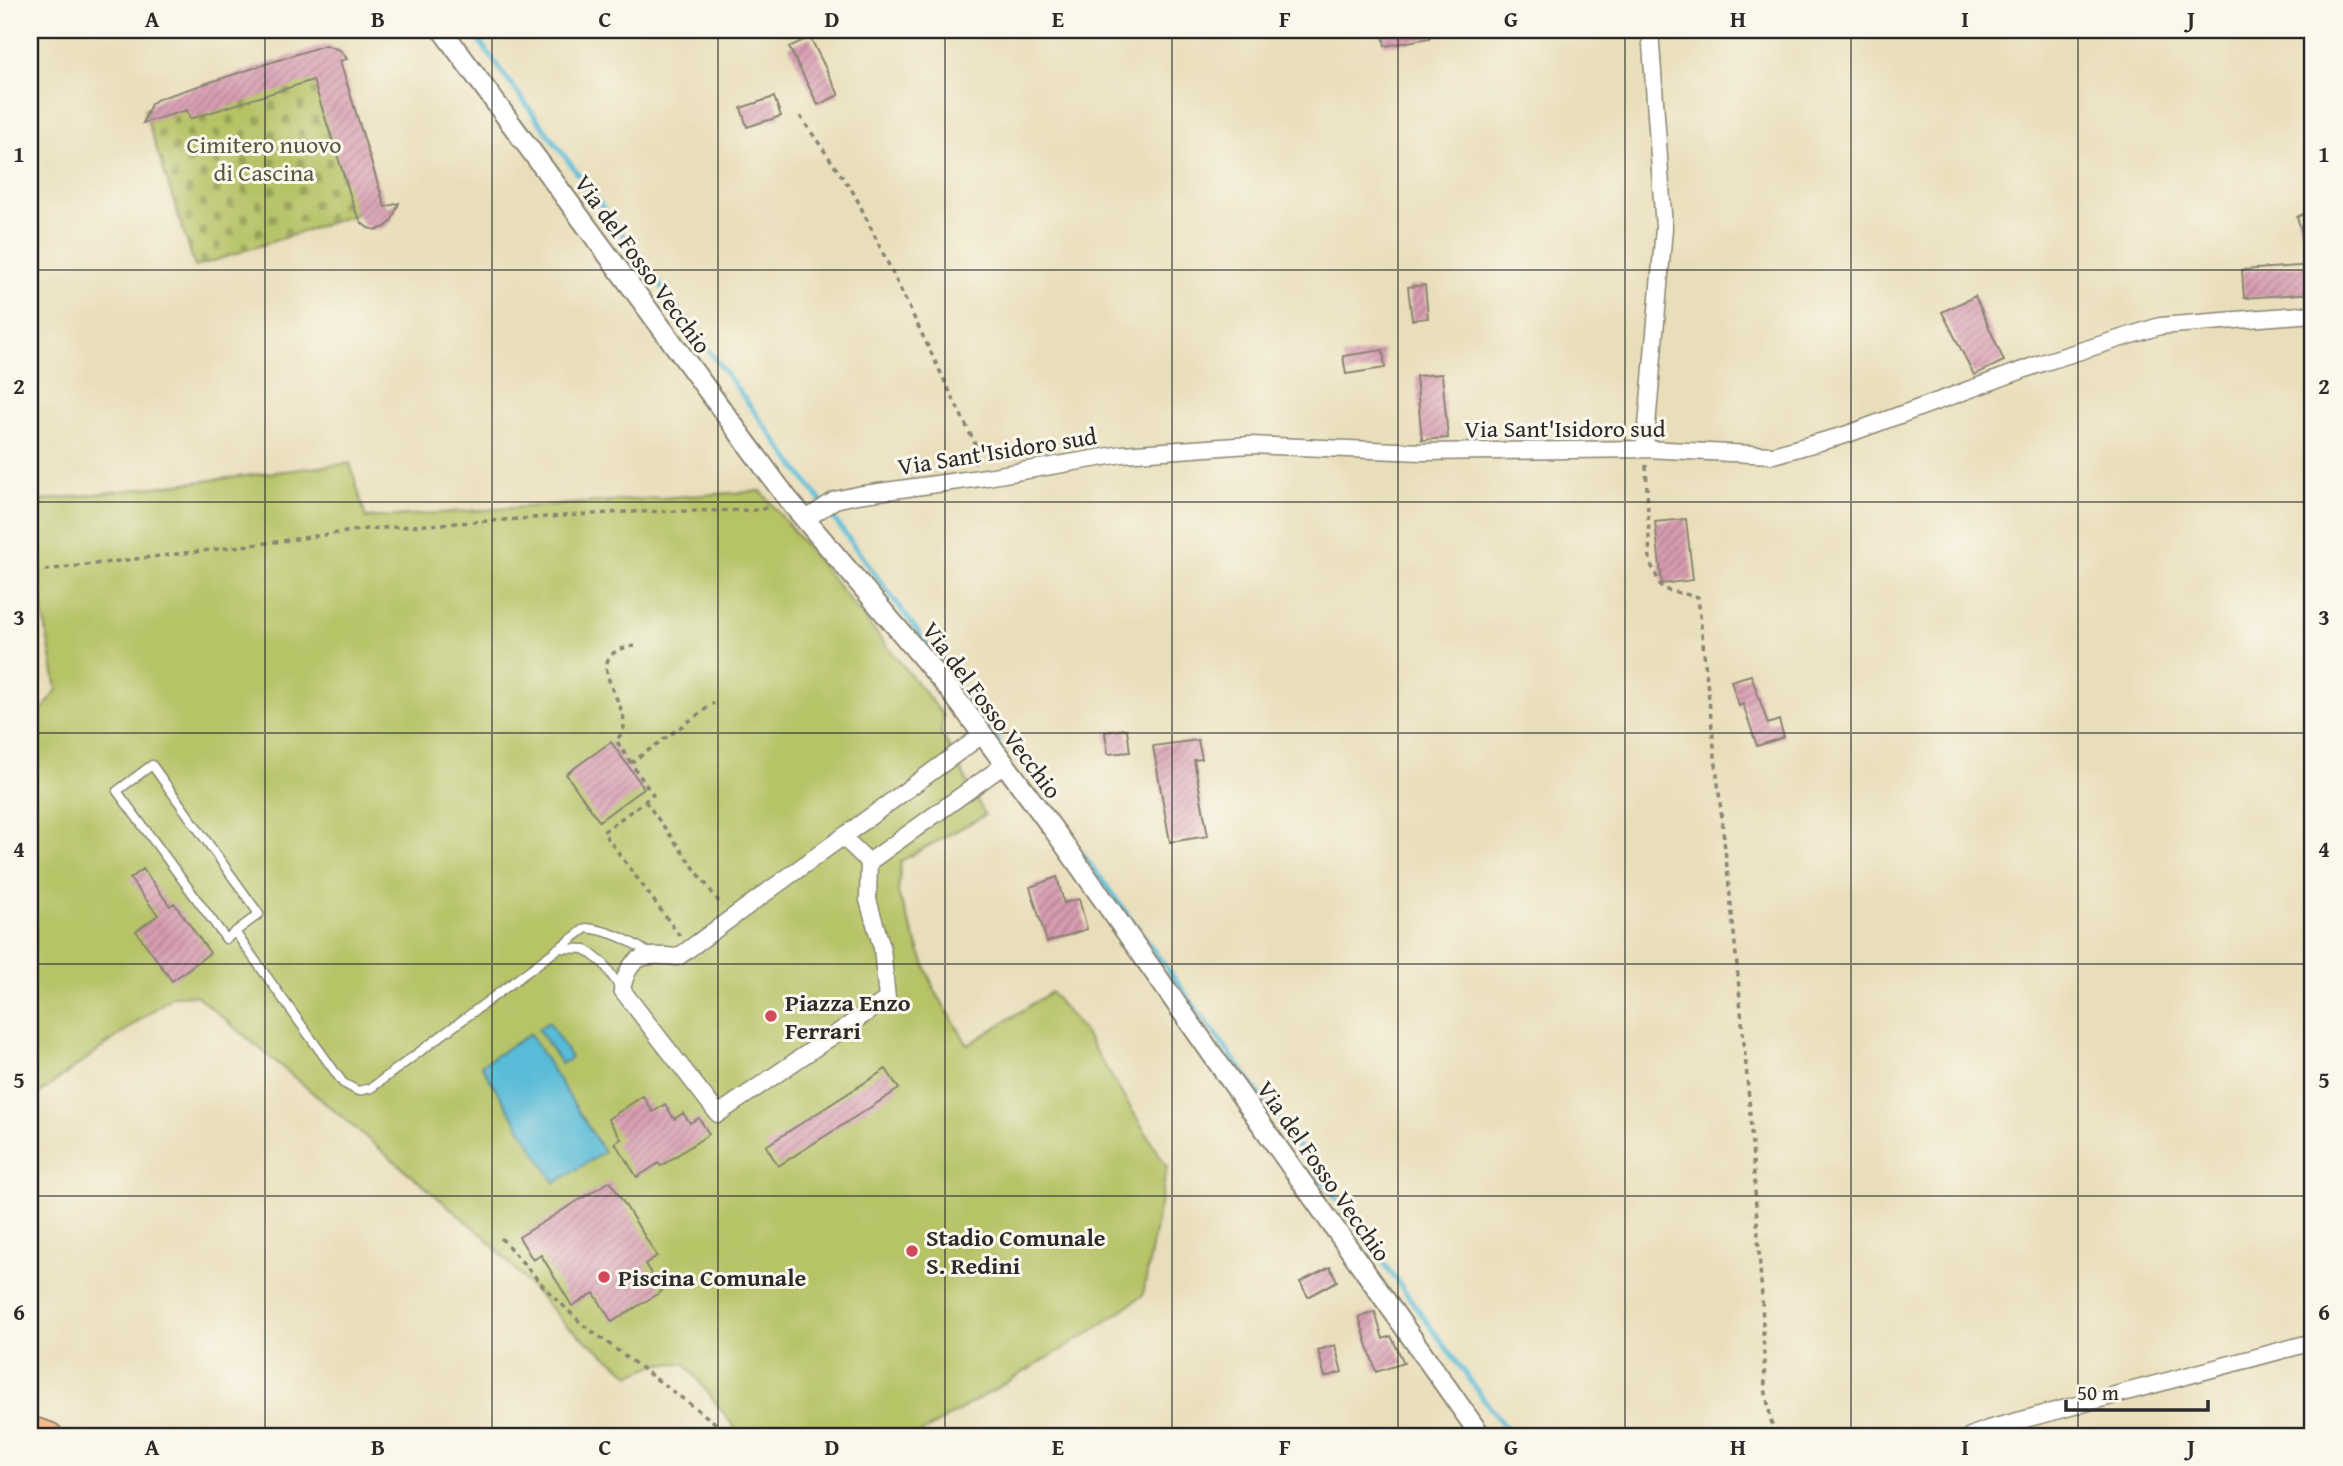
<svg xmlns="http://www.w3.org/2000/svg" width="2343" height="1466" viewBox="0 0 2343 1466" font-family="'Gentium Book Plus',serif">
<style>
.cemetery{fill:url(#cemetery-stones);stroke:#707748;stroke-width:2}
.garden{fill:#b6c366;stroke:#707748;stroke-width:2}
.water{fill:#59bbd7;stroke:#427381;stroke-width:2}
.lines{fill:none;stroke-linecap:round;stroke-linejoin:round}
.stream{stroke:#59bbd7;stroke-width:5}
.building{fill:url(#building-hatch)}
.service-casing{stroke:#8a8472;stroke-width:11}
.minor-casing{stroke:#8a8472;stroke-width:19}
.tertiary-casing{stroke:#8a8472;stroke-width:23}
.trunk-casing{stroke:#8a8472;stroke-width:30}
.path{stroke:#8a8472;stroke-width:3.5;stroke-dasharray:5 5;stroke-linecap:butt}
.service{stroke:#fff;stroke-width:8}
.minor{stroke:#fff;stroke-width:16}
.tertiary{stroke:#fff;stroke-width:19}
.trunk{stroke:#fabb8c;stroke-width:26}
.grid{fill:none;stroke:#2b2b2b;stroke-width:2;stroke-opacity:0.55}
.poi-dot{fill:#d1495b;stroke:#fbf7ec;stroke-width:2.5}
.labels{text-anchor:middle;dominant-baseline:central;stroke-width:6;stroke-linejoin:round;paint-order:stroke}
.park-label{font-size:24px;fill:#55593d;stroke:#fbf7ec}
.street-label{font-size:24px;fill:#2b2b2b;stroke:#fbf7ec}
.poi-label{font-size:24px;font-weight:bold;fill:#2b2b2b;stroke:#fbf7ec;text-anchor:start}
.neatline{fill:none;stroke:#2b2b2b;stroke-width:2.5}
.grid-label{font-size:23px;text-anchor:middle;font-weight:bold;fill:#2b2b2b}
</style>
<defs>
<pattern id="cemetery-stones" width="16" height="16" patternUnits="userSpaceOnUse" patternTransform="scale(1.75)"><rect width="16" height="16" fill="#b6c366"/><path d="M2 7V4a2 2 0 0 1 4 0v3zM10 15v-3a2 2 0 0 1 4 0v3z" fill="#949f54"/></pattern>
<pattern id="building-hatch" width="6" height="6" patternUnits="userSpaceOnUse" patternTransform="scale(1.75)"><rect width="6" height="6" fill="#d79cb1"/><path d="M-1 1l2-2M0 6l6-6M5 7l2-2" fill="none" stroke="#af7f90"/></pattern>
</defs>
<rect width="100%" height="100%" fill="#fbf7ec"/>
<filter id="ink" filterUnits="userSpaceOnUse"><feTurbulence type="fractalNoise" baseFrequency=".0143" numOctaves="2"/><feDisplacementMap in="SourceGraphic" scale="14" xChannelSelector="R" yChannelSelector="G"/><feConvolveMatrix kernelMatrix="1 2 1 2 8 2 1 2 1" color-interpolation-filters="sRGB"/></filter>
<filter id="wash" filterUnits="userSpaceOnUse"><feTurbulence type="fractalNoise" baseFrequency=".00686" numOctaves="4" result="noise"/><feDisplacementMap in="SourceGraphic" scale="28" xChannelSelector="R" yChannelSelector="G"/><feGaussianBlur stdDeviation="1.57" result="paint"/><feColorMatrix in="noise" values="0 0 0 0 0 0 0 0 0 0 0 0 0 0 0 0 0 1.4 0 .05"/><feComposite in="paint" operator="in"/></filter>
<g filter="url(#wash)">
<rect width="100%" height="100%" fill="#e9deba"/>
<path class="cemetery" d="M333,49L384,205L195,267L144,110Z"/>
<path class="garden" d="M350,463L366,518L761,491L943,715L941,732L985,815L901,861L898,893L934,989L968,1045L1051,992L1084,1032L1167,1167L1143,1295L1088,1334L916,1436H741L685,1363L657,1364L631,1375L566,1325L485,1237L196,995L173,996L30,1100V726L57,690L37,578L30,502Z"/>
<path class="water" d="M549,1022L571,1058L561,1064L538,1029Z
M530,1034L604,1152L555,1183L481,1065Z"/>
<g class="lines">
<path class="stream" d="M471,30L999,741
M1082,853L1511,1436"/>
</g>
<g id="blocks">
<path class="building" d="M1382,30H1430V38L1385,46Z
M810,37L839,95L818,105L789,47Z
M325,45L340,50L347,59L340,61L385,207L399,203L391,222L385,227L377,230L368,228L362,223L355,210L313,80L190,119L187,110L143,123L151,104L158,99Z
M774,97L781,116L747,127L741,108Z
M2313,209V257L2310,258L2297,217Z
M2313,265V293L2244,298L2242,270Z
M1425,285L1428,318L1412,320L1408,287Z
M1975,296L2004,361L1974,375L1942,312Z
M1383,350L1385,368L1346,374L1343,356Z
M1442,374L1448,438L1422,440L1416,376Z
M1686,519L1693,580L1662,584L1655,522Z
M1751,675L1768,724L1779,720L1784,737L1757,746L1743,704L1739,706L1731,681Z
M1127,729L1130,752L1108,754L1105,732Z
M1198,740L1202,759L1194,760L1208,836L1170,842L1153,746Z
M611,742L644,788L599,821L566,774Z
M143,869L170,906L174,903L210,953L172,981L136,931L158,915L130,879Z
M1057,877L1064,903L1079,899L1087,929L1047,942L1030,887Z
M886,1069L899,1089L778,1166L766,1146Z
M643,1096L653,1112L665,1104L674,1119L683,1113L690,1123L699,1118L709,1134L661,1166L659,1163L637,1177L615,1143L621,1139L608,1119Z
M610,1181L657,1256L645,1264L662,1291L612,1322L594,1293L572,1306L541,1255L533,1260L519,1237Z
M1330,1267L1337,1281L1308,1297L1300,1282Z
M1375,1312L1383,1339L1391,1336L1404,1363L1376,1372L1359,1317Z
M1335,1345L1342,1372L1325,1377L1318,1350Z"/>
</g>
</g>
<g filter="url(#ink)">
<use href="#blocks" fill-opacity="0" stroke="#8a8472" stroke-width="2"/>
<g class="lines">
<g class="service-casing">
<path id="service" d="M235,932L259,914L152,765L117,791L226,939L235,932L343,1083L358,1091L371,1088L586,928C609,930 631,941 650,954
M558,948L585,949L604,964L621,989"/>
</g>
<g class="minor-casing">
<path id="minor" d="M1645,449L1664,228L1650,30
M806,519L835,500L857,495L987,477L1122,454L1250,445L1422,452L1645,449L1773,455L1845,435L2042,363L2160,326L2313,314
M982,735L678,957C645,954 629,953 622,990L718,1114L887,999L882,948L868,900L869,862L1004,765
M844,838L869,862
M2312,880L2313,882
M1970,1436L1988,1429L2313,1342"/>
</g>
<g class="tertiary-casing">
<path id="tertiary" d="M442,30L787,498L949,689L1059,837L1481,1436"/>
</g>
<g class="trunk-casing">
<path id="trunk" d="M30,1430L49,1436"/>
</g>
<path class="path" d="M800,116L855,195L975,444L974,464
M1646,465L1650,562L1662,589L1698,597L1734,933L1749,1099L1762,1297L1765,1388L1774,1436
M45,570L267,543L367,529L624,512L761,510L769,506
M631,763L616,740C622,734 625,730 624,721C621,694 580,653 635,646
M645,801L722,906
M680,936L603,832L653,795L631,763L714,703
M501,1238L546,1289L582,1324L714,1422L725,1436"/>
<use href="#service" class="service"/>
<use href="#minor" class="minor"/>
<use href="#tertiary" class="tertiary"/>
<use href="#trunk" class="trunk"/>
</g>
</g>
<path class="grid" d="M265,30V1436M492,30V1436M718,30V1436M945,30V1436M1172,30V1436M1398,30V1436M1625,30V1436M1851,30V1436M2078,30V1436M30,270H2313M30,502H2313M30,733H2313M30,964H2313M30,1196H2313"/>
<g class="poi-dot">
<circle cx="771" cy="1016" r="7"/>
<circle cx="912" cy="1251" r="7"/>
<circle cx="604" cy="1277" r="7"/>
</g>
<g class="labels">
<g class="park-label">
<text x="264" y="144">Cimitero nuovo<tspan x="264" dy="28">di Cascina</tspan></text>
</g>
<g class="street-label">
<text transform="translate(643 264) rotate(54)">Via del Fosso Vecchio</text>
<text x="1565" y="428">Via Sant'Isidoro sud</text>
<text transform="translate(997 451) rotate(-9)">Via Sant'Isidoro sud</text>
<text transform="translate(992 710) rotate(53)">Via del Fosso Vecchio</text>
<text transform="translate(1324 1171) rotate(55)">Via del Fosso Vecchio</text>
</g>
<g class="poi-label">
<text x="785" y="1002">Piazza Enzo<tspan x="785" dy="28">Ferrari</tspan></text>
<text x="926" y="1237">Stadio Comunale<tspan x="926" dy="28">S. Redini</tspan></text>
<text x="618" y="1277">Piscina Comunale</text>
</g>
</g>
<rect width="2343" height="1466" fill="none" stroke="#fbf7ec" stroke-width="77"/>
<path d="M2066 1400v10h142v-10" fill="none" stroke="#2b2b2b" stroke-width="3.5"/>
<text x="2077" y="1400" font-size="21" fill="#2b2b2b" stroke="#fbf7ec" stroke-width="5" paint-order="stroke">50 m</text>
<rect x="38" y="38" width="2266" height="1390" class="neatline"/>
<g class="grid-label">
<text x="152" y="27">A</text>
<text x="378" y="27">B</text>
<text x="605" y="27">C</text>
<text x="832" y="27">D</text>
<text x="1058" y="27">E</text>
<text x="1285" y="27">F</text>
<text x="1511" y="27">G</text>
<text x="1738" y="27">H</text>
<text x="1965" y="27">I</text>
<text x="2191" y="27">J</text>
<text x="19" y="162">1</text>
<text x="2324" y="162">1</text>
<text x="19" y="394">2</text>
<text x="2324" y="394">2</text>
<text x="19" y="625">3</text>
<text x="2324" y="625">3</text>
<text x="19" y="857">4</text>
<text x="2324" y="857">4</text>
<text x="19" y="1088">5</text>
<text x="2324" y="1088">5</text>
<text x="19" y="1320">6</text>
<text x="2324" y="1320">6</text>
<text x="152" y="1455">A</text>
<text x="378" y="1455">B</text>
<text x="605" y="1455">C</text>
<text x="832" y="1455">D</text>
<text x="1058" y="1455">E</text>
<text x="1285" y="1455">F</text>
<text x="1511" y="1455">G</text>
<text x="1738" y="1455">H</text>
<text x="1965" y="1455">I</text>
<text x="2191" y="1455">J</text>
</g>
</svg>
